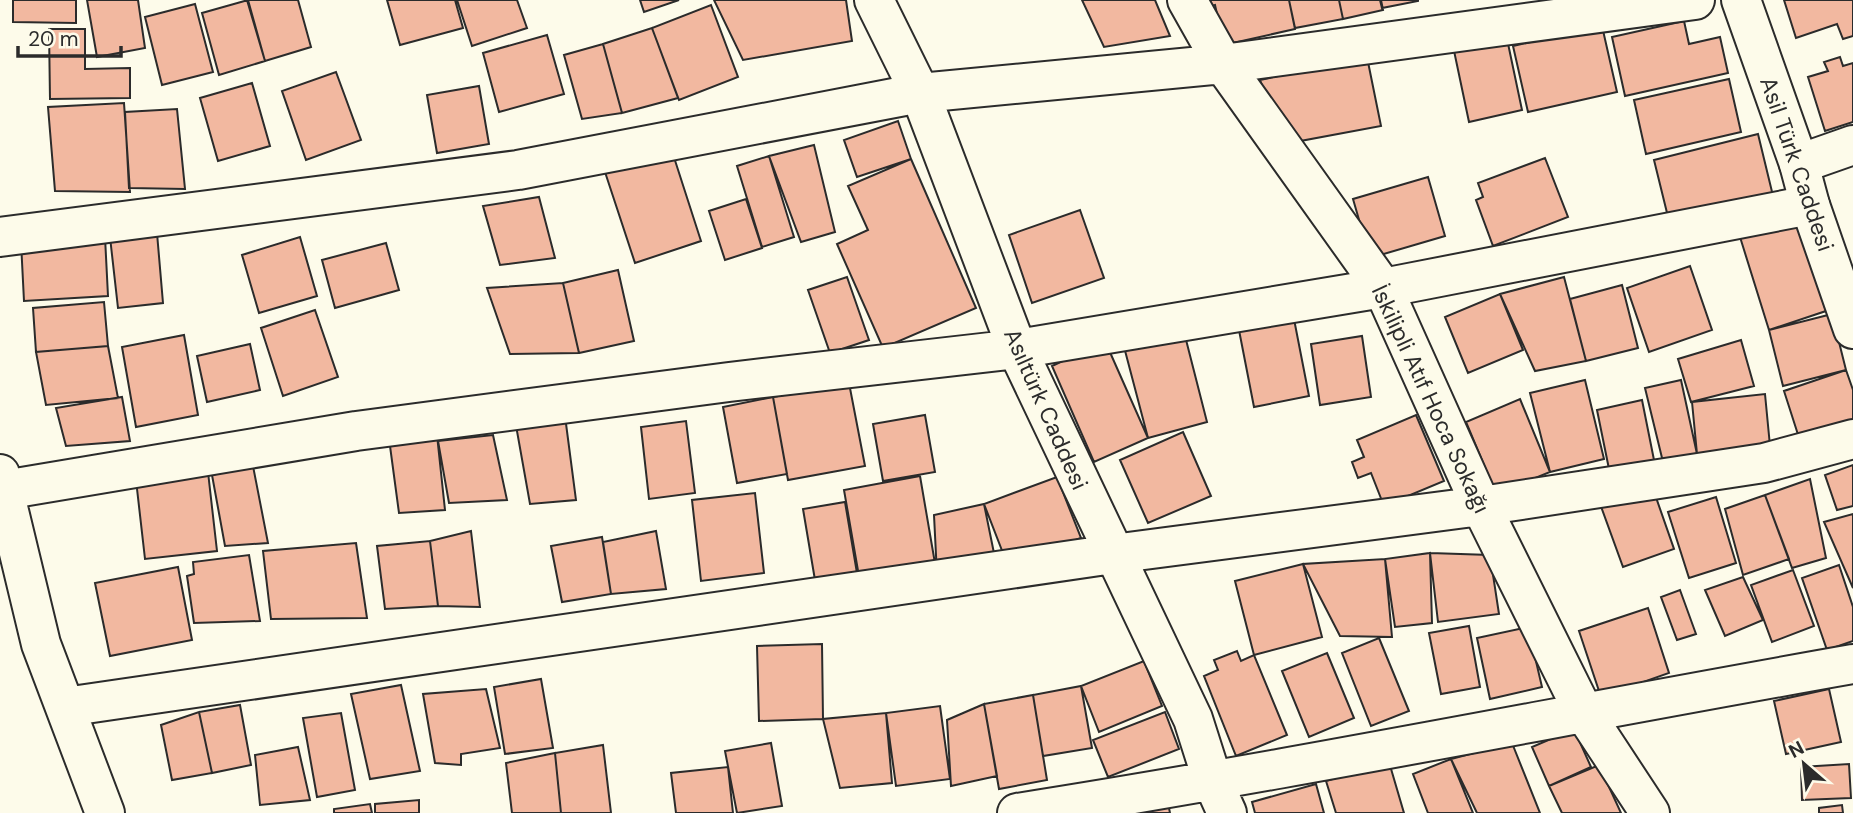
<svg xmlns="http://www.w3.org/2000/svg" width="1853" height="813" viewBox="0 0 1853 813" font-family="'DM Sans',sans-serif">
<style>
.building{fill:#f2b8a0;stroke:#2b2b2b;stroke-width:2}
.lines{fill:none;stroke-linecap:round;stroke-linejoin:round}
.minor-casing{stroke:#2b2b2b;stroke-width:42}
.major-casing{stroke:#2b2b2b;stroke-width:42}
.minor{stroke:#fdfbea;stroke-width:38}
.major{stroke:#fdfbea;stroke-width:38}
.labels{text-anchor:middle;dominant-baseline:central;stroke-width:5;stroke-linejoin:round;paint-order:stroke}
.street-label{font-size:23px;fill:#2b2b2b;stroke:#fdfbea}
</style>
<rect width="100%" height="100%" fill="#fdfbea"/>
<path class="building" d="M13,0H76V23L13,22Z
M87,0H138L145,48L97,57Z
M247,0H298L311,47L265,61Z
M248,0L265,61L219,75L202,13Z
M387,0H455L463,28L400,45Z
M457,0H517L527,28L472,46Z
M640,0H679L644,12Z
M714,0H846L852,41L743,60Z
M1082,0H1155L1170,36L1104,47Z
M1203,0H1289L1295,29L1224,45L1215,5L1204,8Z
M1289,0H1339L1343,19L1295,28Z
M1339,0H1381L1383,10L1343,19Z
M1380,0H1418V1L1382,8Z
M1784,0H1853V36L1843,39L1837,24L1796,38Z
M195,4L213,72L162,85L145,17Z
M711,5L738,77L679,100L652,28Z
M1684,21L1689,44L1720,37L1728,73L1625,96L1612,37Z
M1602,26L1617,92L1528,112L1513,46Z
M652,28L678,98L622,113L603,44Z
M49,29H85V69L130,68V98L50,99Z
M1506,34L1522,110L1469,122L1453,46Z
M547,35L564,94L499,112L483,53Z
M603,44L622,113L582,119L564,55Z
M1367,57L1381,126L1284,144L1260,80Z
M1840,57L1843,66L1853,63V122L1825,131L1808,77L1828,71L1824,62Z
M336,72L361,140L306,160L282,91Z
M1729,79L1741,132L1646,154L1634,100Z
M252,83L270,146L218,161L200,98Z
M479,86L489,144L437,153L427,95Z
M124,103L130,192L55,191L48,107Z
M177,109L185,189L129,188L125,112Z
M898,121L911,159L857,177L844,140Z
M1758,134L1774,200L1670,225L1654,160Z
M814,145L835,232L801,242L769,156Z
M671,148L701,241L635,263L604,169Z
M769,156L794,237L762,247L737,166Z
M1545,158L1568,217L1493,246L1476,200L1483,197L1478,183Z
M911,159L976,308L883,348L837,244L868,230L848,186Z
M1428,177L1445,236L1370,258L1353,199Z
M539,197L555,258L500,265L483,206Z
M746,199L762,248L725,260L709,211Z
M1080,210L1104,278L1032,303L1009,235Z
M1796,219L1826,311L1769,330L1740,237Z
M157,233L163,303L118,308L110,237Z
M105,237L108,296L24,301L21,242Z
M300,237L317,296L259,313L242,255Z
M386,243L399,290L335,308L322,260Z
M1690,266L1712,330L1649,352L1627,288Z
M618,270L634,341L579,353L563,283Z
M847,277L869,340L830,353L808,290Z
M1564,277L1586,361L1535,371L1500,294Z
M563,283L579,353L510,354L487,288Z
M1622,285L1638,348L1586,361L1570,299Z
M1500,294L1523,350L1468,373L1445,317Z
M104,302L108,346L36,352L33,308Z
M315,310L338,377L283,396L261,328Z
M1293,314L1309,396L1254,407L1238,325Z
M1832,314L1846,370L1783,386L1769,330Z
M1183,328L1207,422L1148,438L1123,343Z
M184,335L198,415L136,427L122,347Z
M1362,336L1371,397L1320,405L1311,344Z
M1741,340L1754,386L1691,402L1678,359Z
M1105,341L1148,438L1094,462L1052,366Z
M250,344L260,390L207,402L197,356Z
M108,346L118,398L46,405L36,352Z
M1846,370L1853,390V431L1802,447L1784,391Z
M1585,380L1604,459L1550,472L1530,393Z
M1681,380L1697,454L1663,462L1645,388Z
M849,383L865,466L788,480L773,397Z
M1765,394L1770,446L1697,454L1692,402Z
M122,397L130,441L66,446L56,408Z
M773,397L787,474L737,483L723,407Z
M1520,399L1550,472L1496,494L1466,422Z
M1642,400L1654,460L1609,469L1597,410Z
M925,415L935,472L883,481L873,424Z
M1416,415L1444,481L1384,506L1371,473L1358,478L1352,462L1364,457L1357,440Z
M565,416L576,500L530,504L515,420Z
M686,421L695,493L649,499L641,427Z
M1183,432L1211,496L1148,523L1120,460Z
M437,435L445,510L399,513L390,446Z
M493,435L507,500L449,503L438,441Z
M1853,465V506L1837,510L1825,475Z
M253,466L268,543L225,546L212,475Z
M208,472L217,551L145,559L136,480Z
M920,476L937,575L861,588L844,490Z
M1057,477L1081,538L1008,566L984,504Z
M1810,479L1826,558L1792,568L1765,495Z
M1651,483L1674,549L1623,567L1599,501Z
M755,493L764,573L701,581L692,500Z
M1765,495L1789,559L1743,575L1725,509Z
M1716,497L1736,563L1689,578L1668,512Z
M845,502L858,579L816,586L803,509Z
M984,504L996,563L937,575L934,515Z
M1853,514V588L1824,522Z
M471,531L480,607L438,606L430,541Z
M656,531L666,589L611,594L603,542Z
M602,537L611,594L562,602L551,546Z
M430,541L438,606L385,609L377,546Z
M356,543L367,618L271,619L263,551Z
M1430,553L1432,623L1395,627L1385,559Z
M1430,553L1490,555L1499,614L1438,622Z
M249,555L260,621L194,623L187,576L194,574L193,562Z
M1385,559L1392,637L1340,636L1303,564Z
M1303,564L1322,637L1254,655L1235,581Z
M1839,565L1853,607V641L1827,650L1802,578Z
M178,567L192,640L110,656L95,583Z
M1793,570L1814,626L1772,642L1751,585Z
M1743,577L1763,620L1725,636L1705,590Z
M1680,590L1696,634L1677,640L1661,597Z
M1648,608L1669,673L1601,697L1579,631Z
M1469,626L1480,687L1441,694L1429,633Z
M1528,627L1542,687L1490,699L1477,638Z
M1379,638L1409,711L1371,726L1342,653Z
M822,644L823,719L759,721L757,646Z
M1237,651L1241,661L1254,655L1287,735L1236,756L1204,676L1218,670L1214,660Z
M1327,653L1354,718L1309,737L1282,671Z
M1144,661L1162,706L1099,732L1081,686Z
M541,679L553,748L505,754L494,687Z
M401,685L420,771L370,779L351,694Z
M1081,686L1092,748L1043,756L1033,695Z
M486,689L500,748L461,754V765L435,763L423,694Z
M1829,689L1841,742L1786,754L1774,701Z
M1033,695L1047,780L999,789L984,704Z
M984,704L997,776L951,786L947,720Z
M240,705L251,765L212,773L199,712Z
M940,706L950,779L896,786L886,713Z
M199,712L212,773L172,780L161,725Z
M1165,712L1179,749L1108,777L1093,740Z
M341,713L355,790L317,797L303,718Z
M886,713L892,783L840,788L823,719Z
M1574,729L1591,767L1549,786L1532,747Z
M771,743L782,806L737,813L725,751Z
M1512,743L1540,813H1477L1451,759Z
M603,745L611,813H561L555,753Z
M298,747L310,800L260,805L255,755Z
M555,753L561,813H512L506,763Z
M1451,759L1473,813H1428L1413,774Z
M1389,762L1404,813H1336L1326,781Z
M1849,764L1851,798L1802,800L1801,767Z
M1599,765L1621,813H1562L1549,786Z
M728,767L733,813H676L671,773Z
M1316,784L1324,813H1255L1252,802Z
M419,800V813H375V804Z
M1168,803L1170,813H1132Z
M370,804L372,813H334V809Z
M1842,805L1843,813H1819V808Z"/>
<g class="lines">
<g class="minor-casing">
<path id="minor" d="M874,0L920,93L1017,349L1193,719L1213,782L1227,813
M1187,0L1223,64L1383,288L1481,506L1583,711L1650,813
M1799,164L1853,145
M0,237L518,170L920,93L1223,64L1695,0
M0,474L41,644L105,813
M4,490L356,431L729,382L1017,349L1383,288L1810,205
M65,707L1113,554L1481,506L1764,463L1853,439
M1017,813C1297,769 1574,713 1853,664"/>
</g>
<g class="major-casing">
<path id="major" d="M1741,0L1799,164L1810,205L1853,329"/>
</g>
<use href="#minor" class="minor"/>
<use href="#major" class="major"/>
</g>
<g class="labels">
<g class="street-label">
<text transform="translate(1797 164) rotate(71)">Asil Türk Caddesi</text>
<text transform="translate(1431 399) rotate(65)">İskilipli Atıf Hoca Sokağı</text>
<text transform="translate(1046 409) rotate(66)">Asıltürk Caddesi</text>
</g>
</g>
<g transform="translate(1804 764) rotate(332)" stroke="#fdfbea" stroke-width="5" paint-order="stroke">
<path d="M0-5L12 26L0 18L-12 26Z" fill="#2b2b2b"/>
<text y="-10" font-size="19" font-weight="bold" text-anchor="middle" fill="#2b2b2b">N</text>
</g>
<path d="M18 46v10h103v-10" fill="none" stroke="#2b2b2b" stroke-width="3.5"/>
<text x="28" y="46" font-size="21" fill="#2b2b2b" stroke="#fdfbea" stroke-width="5" paint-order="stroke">20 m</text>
</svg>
